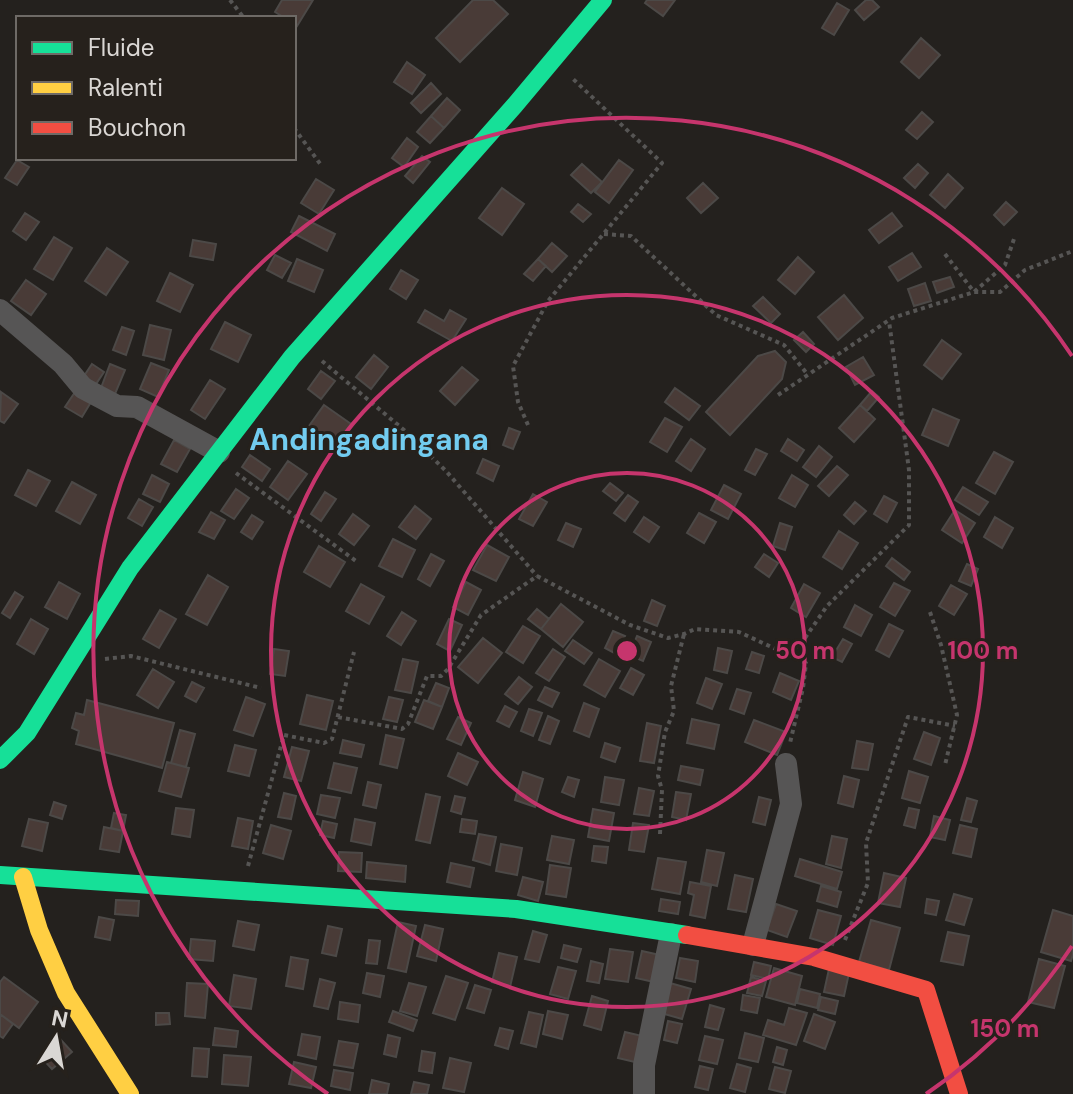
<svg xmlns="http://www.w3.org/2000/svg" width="1073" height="1094" viewBox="0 0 1073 1094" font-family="'DM Sans',sans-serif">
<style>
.building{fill:#493b37;stroke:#4c4947;stroke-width:2}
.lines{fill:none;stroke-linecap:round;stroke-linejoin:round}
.path{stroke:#565554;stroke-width:4;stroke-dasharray:4 4;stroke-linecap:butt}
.street{stroke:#565555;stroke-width:22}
.fast{stroke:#16e098;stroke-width:18}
.slow{stroke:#ffcf43;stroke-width:18}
.jam{stroke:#f24e42;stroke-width:18}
.ring{fill:none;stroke:#c6356d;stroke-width:4}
.labels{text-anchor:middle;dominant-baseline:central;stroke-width:6;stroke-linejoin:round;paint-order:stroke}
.quarter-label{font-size:30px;font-weight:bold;fill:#72ccf0;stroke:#26211c}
.centre{fill:#c6356d;stroke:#26211c;stroke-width:4}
.ring-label{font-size:24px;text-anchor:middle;font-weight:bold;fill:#c6356d;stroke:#26211c;stroke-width:6;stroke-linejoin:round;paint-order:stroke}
</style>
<rect width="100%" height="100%" fill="#24211e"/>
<path class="building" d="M282,0H313L297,26L294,24V18H285L275,12Z
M473,0H493L508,14L460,62L436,38Z
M647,0H675L663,16L645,3Z
M866,0H872L879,7L864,20L855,10Z
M837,3L849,10L834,35L822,28Z
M921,38L940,55L919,78L901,62Z
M407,62L425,75L412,94L394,82Z
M431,83L441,94L421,113L411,103Z
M447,98L460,110L444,128L431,116Z
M922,112L933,122L917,139L906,130Z
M431,116L444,128L430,143L417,132Z
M407,138L418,147L404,167L392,158Z
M422,156L430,162L413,183L405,176Z
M17,160L29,167L17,185L5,178Z
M619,160L633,170L609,203L595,192Z
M582,164L602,182L591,193L571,175Z
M918,164L928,173L915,188L904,178Z
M948,174L963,188L945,208L930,195Z
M316,179L334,190L319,214L301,203Z
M703,183L718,198L701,213L687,198Z
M502,188L524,204L502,235L479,218Z
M1006,202L1017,212L1004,225L994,215Z
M578,204L591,214L583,222L571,212Z
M25,213L39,222L26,240L13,231Z
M892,213L902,226L879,243L869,230Z
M299,216L335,234L327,251L291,232Z
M54,237L72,248L53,280L34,269Z
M193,240L216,244L213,260L190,256Z
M552,243L567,256L552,272L538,259Z
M107,248L128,262L106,295L85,281Z
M912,253L921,267L898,281L889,267Z
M275,255L291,263L282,278L267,270Z
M798,257L814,272L795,294L778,280Z
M297,259L323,270L314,292L288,281Z
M538,259L546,266L533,281L524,274Z
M401,270L418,280L406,299L390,289Z
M170,273L193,285L180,312L157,301Z
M950,277L954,287L937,293L933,282Z
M26,280L46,294L31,315L11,301Z
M925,283L931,301L914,306L908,289Z
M844,295L863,318L838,340L818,317Z
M763,297L780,314L771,323L753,306Z
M425,310L444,321L450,310L466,319L452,341L418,322Z
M225,322L251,335L238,362L211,349Z
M150,325L171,330L164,360L143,355Z
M122,327L134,331L126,355L113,350Z
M803,332L814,344L806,352L794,340Z
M942,340L961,354L942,379L924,365Z
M775,351L786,362L782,379L730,435L706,412L758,356Z
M374,355L388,367L371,389L356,377Z
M863,357L874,375L855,385L846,367Z
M151,363L169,370L158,397L140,389Z
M92,364L104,372L96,384L84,376Z
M110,364L125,370L115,394L101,388Z
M462,367L478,380L455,405L440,391Z
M321,371L335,381L321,399L308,389Z
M210,380L225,389L205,419L191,410Z
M675,388L700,406L689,420L665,402Z
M872,391L879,397L867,411L860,405Z
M1,392L18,404L4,423L0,421Z
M75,392L91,402L82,417L65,407Z
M324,405L351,424L335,445L309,426Z
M860,405L875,419L854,442L839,428Z
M933,409L959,420L948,446L922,435Z
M665,418L682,427L667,452L650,442Z
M509,428L520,432L513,449L503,445Z
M691,439L705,449L691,471L676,461Z
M788,439L804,450L797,461L781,451Z
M174,440L190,449L177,472L161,464Z
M819,446L832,457L816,477L803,467Z
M756,449L767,454L755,475L745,470Z
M994,452L1013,462L995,494L976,483Z
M250,455L270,469L262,481L242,467Z
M483,459L499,466L493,481L477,473Z
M288,461L307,474L288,500L270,487Z
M837,466L848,475L829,496L818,486Z
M28,470L50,481L36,506L15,495Z
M152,475L169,484L160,502L143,494Z
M792,475L808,485L795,507L779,498Z
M72,482L96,495L80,524L56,511Z
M610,483L623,493L616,501L603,491Z
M724,485L741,494L728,519L711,510Z
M963,487L988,502L979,515L955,500Z
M236,489L249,498L234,519L221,511Z
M325,492L336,499L321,521L311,514Z
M533,494L547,502L533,526L519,519Z
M628,495L638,502L625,521L614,513Z
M884,496L897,503L887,522L874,514Z
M139,499L153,507L142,526L128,518Z
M855,502L866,511L854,524L844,515Z
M415,506L431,519L416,539L399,527Z
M955,510L975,523L962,543L942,530Z
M211,512L225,520L214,539L199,532Z
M699,513L716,522L704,543L687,533Z
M353,514L369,526L354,545L339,534Z
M252,515L263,522L252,539L241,532Z
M644,517L659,527L649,542L634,532Z
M995,517L1013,528L1002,548L984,537Z
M566,523L581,529L573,547L558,540Z
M780,523L792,527L785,550L773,546Z
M839,531L858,543L842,569L823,557Z
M393,539L415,550L402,577L379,566Z
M487,545L509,557L496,581L473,570Z
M319,546L345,562L330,587L304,572Z
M431,554L444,561L430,586L418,579Z
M764,554L778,563L769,577L755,567Z
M892,558L910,572L904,580L886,566Z
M967,564L978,569L971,586L959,581Z
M208,575L228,587L207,625L186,614Z
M59,582L80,594L67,619L45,607Z
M466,582L481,590L468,615L453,607Z
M894,583L910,591L895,616L880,607Z
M361,584L384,597L369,624L346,611Z
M804,584L820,593L806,617L791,608Z
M951,585L967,594L954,615L939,606Z
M15,592L23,597L10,618L2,613Z
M652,600L665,606L657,626L644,621Z
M561,604L583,622L563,647L541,629Z
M855,605L872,615L861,636L844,627Z
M537,609L549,619L541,629L528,619Z
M160,610L176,619L159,648L143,639Z
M402,612L416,621L401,645L387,636Z
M31,619L48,629L34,654L17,644Z
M449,619L462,625L450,651L437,644Z
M889,624L903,631L889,657L876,650Z
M523,626L540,636L523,663L506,652Z
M613,631L625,636L616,654L605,648Z
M637,636L651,642L643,661L629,655Z
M483,638L502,653L478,683L458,667Z
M843,639L852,644L842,662L832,657Z
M573,640L592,653L584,664L565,651Z
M718,648L732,651L727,673L714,670Z
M274,649L289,651L285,676L270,674Z
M553,649L565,657L549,681L536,673Z
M752,652L764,656L759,673L746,669Z
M403,659L418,662L411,693L395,690Z
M599,659L620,671L605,697L584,685Z
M631,668L644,675L633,695L620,688Z
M153,669L174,682L158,708L137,695Z
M780,673L799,681L791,700L773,692Z
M519,677L532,687L518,704L505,694Z
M706,678L722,684L712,709L697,703Z
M192,682L204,688L196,702L185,696Z
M436,683L449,688L442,707L428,701Z
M545,687L559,693L552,707L538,700Z
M737,689L751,693L744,714L730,709Z
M307,695L333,701L326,730L300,724Z
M246,697L265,704L253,736L234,730Z
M389,697L403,700L397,722L383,719Z
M87,700L174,723L162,768L76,744L79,731L72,728L76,713L84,715Z
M424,700L442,707L433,729L415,722Z
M584,703L599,709L589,737L574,731Z
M505,706L517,712L509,727L497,721Z
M529,709L542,713L533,736L521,731Z
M548,716L559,721L550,744L539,740Z
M458,717L471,723L461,745L447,739Z
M692,719L719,725L714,749L687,743Z
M754,720L786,732L777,755L745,742Z
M647,723L661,726L654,763L640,761Z
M180,730L195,734L186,767L171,763Z
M924,732L940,738L931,765L914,759Z
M386,735L404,739L397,768L380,764Z
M343,740L364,745L361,757L340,753Z
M857,741L873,744L868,770L852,768Z
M605,743L620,748L615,762L601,757Z
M235,745L256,750L249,776L228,771Z
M292,747L309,751L301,781L284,777Z
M458,753L478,762L467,785L448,776Z
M167,762L189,768L181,797L159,791Z
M334,763L357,768L351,793L328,788Z
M681,766L703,770L700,785L678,780Z
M909,771L928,777L920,803L902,798Z
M523,772L543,779L535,807L515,800Z
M844,776L859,780L853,807L838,803Z
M568,777L579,780L574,797L562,792Z
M605,777L624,780L619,805L601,802Z
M368,782L381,785L376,808L363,805Z
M639,788L654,791L649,816L634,814Z
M676,792L691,794L686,820L672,817Z
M284,793L296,796L291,819L278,817Z
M426,794L440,797L430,843L416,840Z
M321,795L340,798L335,818L317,814Z
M455,796L465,798L461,814L451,811Z
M759,797L771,800L765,825L753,822Z
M967,798L977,801L971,822L961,820Z
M54,802L66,806L62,819L50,815Z
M176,808L194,810L190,837L172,834Z
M909,808L919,810L915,828L904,825Z
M593,809L614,813L609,841L588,837Z
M114,813L126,815L123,831L111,828Z
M934,816L950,820L945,840L930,837Z
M238,818L253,821L248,849L232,846Z
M29,819L48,823L42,851L22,846Z
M355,819L375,823L371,845L351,841Z
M462,819L477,821L475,834L460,832Z
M323,821L337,824L334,838L320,835Z
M633,823L649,825L644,852L629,850Z
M271,825L291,831L283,859L263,853Z
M960,825L977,829L971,857L953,853Z
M104,827L123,831L119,852L100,849Z
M479,834L496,837L490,865L473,860Z
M552,836L574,840L569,864L547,860Z
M832,836L847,839L841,868L826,864Z
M501,844L522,848L517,875L496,871Z
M594,846L608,847L606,863L592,861Z
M707,850L724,853L717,886L701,882Z
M339,852L362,853L361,872L338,871Z
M658,858L686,862L680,894L652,889Z
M800,859L842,872L837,889L795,876Z
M367,862L406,866L405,882L366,878Z
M451,863L474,868L470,887L447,882Z
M550,865L571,868L566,897L546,894Z
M884,873L906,878L900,907L878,903Z
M735,875L753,879L746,912L728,909Z
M523,877L543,882L538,901L518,895Z
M690,882L711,886L705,918L690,915L694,895L688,893Z
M821,886L841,892L837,907L817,901Z
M954,894L972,899L964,925L946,920Z
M661,899L680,902L678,914L659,911Z
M927,899L939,901L936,915L925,913Z
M116,900L139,901L138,916L115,914Z
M776,904L797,911L787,937L767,930Z
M818,910L841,916L833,945L810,938Z
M1053,910L1073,916V954L1071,961L1041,952Z
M99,917L114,920L110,940L95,937Z
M871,920L900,928L889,970L859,962Z
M238,921L259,925L254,950L233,946Z
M398,922L416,926L406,972L388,968Z
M425,925L443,929L436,961L417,956Z
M328,926L342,929L336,956L322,953Z
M533,931L547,935L539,962L525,959Z
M948,932L969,936L963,965L941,961Z
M191,939L215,941L213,961L189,959Z
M369,940L380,941L377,964L366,963Z
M564,945L581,949L577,962L561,958Z
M610,949L633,952L628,982L605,979Z
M642,951L660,955L654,982L636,978Z
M499,953L517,957L510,987L492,982Z
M291,957L308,960L303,989L286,986Z
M680,958L698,961L695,982L676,978Z
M1039,959L1065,966L1054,1008L1028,1002Z
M591,961L603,964L599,983L587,981Z
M754,962L771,966L768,979L751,975Z
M558,967L576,971L568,999L550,994Z
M774,968L802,976L795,1005L766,997Z
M829,969L849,973L844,996L824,992Z
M367,973L384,976L380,997L363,993Z
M234,975L256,979L251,1009L229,1006Z
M446,976L468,983L455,1020L433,1013Z
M4,977L38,1002L19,1028L0,1014V982Z
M751,977L766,981L762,996L747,993Z
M320,979L335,983L328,1009L314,1006Z
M187,983L208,984L205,1018L185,1016Z
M409,983L426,987L417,1016L400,1011Z
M670,983L691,989L682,1019L661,1013Z
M475,985L491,990L484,1013L467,1008Z
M800,989L820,994L817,1008L797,1003Z
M743,995L760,998L757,1013L741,1010Z
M592,996L608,1001L601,1030L584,1025Z
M821,997L838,1001L835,1014L818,1010Z
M340,1002L360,1005L358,1022L338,1019Z
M710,1005L724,1009L718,1030L705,1027Z
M789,1008L807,1013L796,1045L763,1035L768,1020L784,1025Z
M393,1011L417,1020L413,1031L389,1022Z
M548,1011L568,1015L562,1039L543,1034Z
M529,1012L543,1015L536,1047L521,1043Z
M156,1013H169L170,1024L156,1025Z
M0,1014L13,1024L3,1038L0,1036Z
M814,1014L835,1022L825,1049L804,1041Z
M668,1021L682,1024L677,1043L664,1040Z
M215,1028L238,1031L236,1047L213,1045Z
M500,1028L513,1031L508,1049L495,1045Z
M625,1032L642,1036L635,1062L618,1058Z
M745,1033L764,1038L758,1062L739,1058Z
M302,1034L320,1037L316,1059L298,1055Z
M388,1035L400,1038L396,1057L384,1054Z
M705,1036L723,1040L717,1064L699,1060Z
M61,1040L72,1052L52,1069L41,1057Z
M339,1041L358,1044L353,1068L334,1065Z
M777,1047L787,1050L783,1065L773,1062Z
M194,1048L209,1049L207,1077L192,1076Z
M422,1051L435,1053L432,1073L419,1071Z
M224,1055L251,1057L248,1086L222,1084Z
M450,1058L471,1063L464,1092L443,1088Z
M294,1062L316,1067L311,1088L289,1084Z
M737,1064L751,1068L745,1092L730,1088Z
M700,1066L713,1069L708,1090L695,1087Z
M775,1067L791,1071L785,1093L769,1089Z
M334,1070L353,1073L350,1090L331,1086Z
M372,1080L389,1084L387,1094H369Z
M414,1082L429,1085L427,1094H411Z"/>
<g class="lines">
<path class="path" d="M230,0L244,18
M294,128L321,165
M604,234L631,236L716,315L784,345L808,375
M945,254L974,292H1000L1025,270L1073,251
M322,361L404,430L446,471L537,576
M778,395L892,318L974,292L1005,265L1014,239
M528,425L518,402L513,366L548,301L662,163L572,78
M236,473L356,561
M930,612L941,645L957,715L945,765
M788,655L805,638L827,606L909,525V470L889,321
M105,659L131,656L261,688
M338,717L402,729L408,724L427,676H441L448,669L481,615L537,576L630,625L668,638L684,634L695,629L739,632L806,663L803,688L790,743
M660,834L662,790L658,776L665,732L674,711L671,686L684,634
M248,866L284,735L324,743L332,739L354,652
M845,940L868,883L866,843L908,717L955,726"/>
<path class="street" d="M0,310L63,364L83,388L117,406L137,407L219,452
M753,945L791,804L786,764
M644,1094V1065L671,934"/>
<path class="fast" d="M0,760L27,733L130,568L292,357L515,105L603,0
M0,875L516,909L687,935"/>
<path class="slow" d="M23,877L39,930L66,993L130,1094"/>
<path class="jam" d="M687,935L814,957L926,990L959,1094"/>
</g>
<g class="ring">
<circle cx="627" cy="651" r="178"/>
<circle cx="627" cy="651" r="356"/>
<path d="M1072 946A534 534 0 0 1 926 1094M328 1094A534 534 0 1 1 1072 356"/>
</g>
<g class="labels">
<g class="quarter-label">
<text x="369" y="439">Andingadingana</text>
</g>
</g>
<circle cx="627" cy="651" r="12" class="centre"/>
<g class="ring-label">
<text x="805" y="659">50 m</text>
<text x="983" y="659">100 m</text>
<text x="1005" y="1037">150 m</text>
</g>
<rect x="16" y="16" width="280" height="144" fill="#26211c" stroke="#6e6a66" stroke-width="2"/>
<rect x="32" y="42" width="40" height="12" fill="#16e098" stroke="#6e6a66" stroke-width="2"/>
<text x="88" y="56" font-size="24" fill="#dad7d4">Fluide</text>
<rect x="32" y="82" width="40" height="12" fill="#ffcf43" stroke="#6e6a66" stroke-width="2"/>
<text x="88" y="96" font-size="24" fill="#dad7d4">Ralenti</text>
<rect x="32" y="122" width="40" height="12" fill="#f24e42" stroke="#6e6a66" stroke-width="2"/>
<text x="88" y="136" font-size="24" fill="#dad7d4">Bouchon</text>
<g transform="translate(56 1038) rotate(11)" stroke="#26211c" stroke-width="6" paint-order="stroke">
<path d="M0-6L14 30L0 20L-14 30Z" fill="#dad7d4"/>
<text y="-12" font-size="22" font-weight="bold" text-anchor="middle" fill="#dad7d4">N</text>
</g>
</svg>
